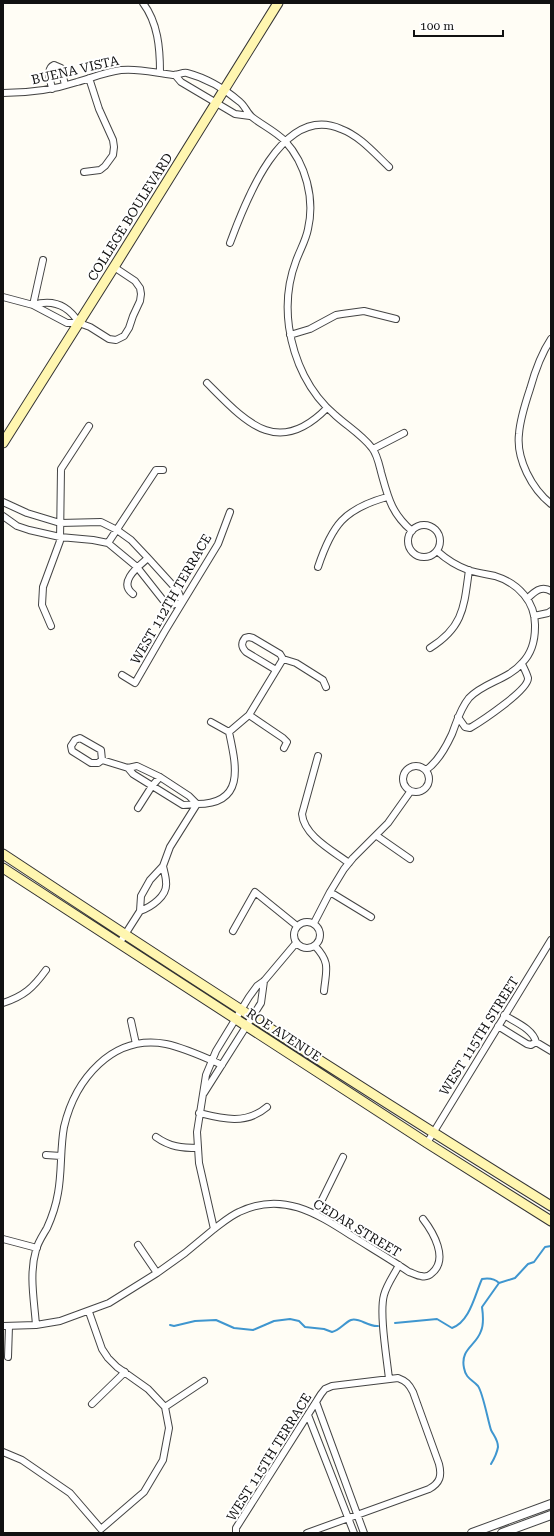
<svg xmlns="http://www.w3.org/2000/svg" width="554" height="1536" viewBox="0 0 554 1536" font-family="'Roboto Serif',serif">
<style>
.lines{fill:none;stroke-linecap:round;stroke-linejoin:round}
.stream{stroke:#3f96cf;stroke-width:2}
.minor-casing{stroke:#444;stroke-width:8}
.tertiary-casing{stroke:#444;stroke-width:10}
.secondary-casing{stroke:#333;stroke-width:11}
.minor{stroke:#fff;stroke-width:6}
.tertiary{stroke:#fff;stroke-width:8}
.secondary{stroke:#fff6b0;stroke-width:9}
.labels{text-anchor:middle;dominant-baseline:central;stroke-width:4;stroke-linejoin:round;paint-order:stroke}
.street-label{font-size:13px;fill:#111;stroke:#fff}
</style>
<rect width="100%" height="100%" fill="#fffdf5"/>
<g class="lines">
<path class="stream" d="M395,1323L437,1319L452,1328C470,1322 475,1294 482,1279C488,1278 495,1279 499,1283
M170,1325L174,1326L195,1321L216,1320L234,1328L253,1330L274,1321L290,1319L299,1321L305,1327L324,1329L332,1332C340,1330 344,1323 351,1320C359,1317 368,1327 378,1326
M491,1464C494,1459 497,1453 498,1447C498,1440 494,1436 491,1430C488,1421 483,1393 478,1386C472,1379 466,1379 464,1368C460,1349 476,1346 481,1331C484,1324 483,1314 482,1307L499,1283L515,1278L528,1264L534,1262L545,1247L551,1246"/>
<g class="minor-casing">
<path id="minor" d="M143,3C158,23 160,48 160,72
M175,75L181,82L235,114L250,116
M52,89C51,81 45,69 54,65L61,68L65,85
M3,93C28,93 53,90 77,82C92,78 105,72 121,70C139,68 155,73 173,75C178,75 183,72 187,73C206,78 226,90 240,102C245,106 247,113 252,117C262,125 275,131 285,141C306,164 315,199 308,229C306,240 300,250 296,261C288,282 286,305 289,327C294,361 309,393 335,415C347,426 362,435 372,448C377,454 379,464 381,472C388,497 391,513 412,531
M84,172L100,170L105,166L113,155L114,147L113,140L99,109L89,78
M230,243C245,202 282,103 341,129C360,136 375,154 389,167
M3,297L33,305L67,323H79L90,327L109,339L116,340L124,336L129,328L133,316L140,301L141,294L140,288L135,281L114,267
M33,305C53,299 68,305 79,323
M33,305L43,260
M290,335L310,329L336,315L342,314L364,311L396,319
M551,339C541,354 535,371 530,389C525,404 520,419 519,434C516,459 532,489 551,504
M207,383C245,421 277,459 327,408
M373,449L404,433
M3,502L27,513L60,523L101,522L117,530L131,540L148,558L178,591L182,602L172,605L163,600L137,567L108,543L93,540L60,537L29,530L17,526L3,516
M408 541a16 16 0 1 1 32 0a16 16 0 1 1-32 0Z
M108,543L156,470H163
M318,567C332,525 344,509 387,497
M133,594C117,582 139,566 148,558
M527,599C534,592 541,585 551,591
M534,616L548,613L551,611
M51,626L42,605L43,587L60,541L61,469L89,426
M430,648C464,627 464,606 469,570
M276,670L246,652C241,647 241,643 245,638L249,637L253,638L280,654L283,659L296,663L323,680L326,687
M122,675L135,683L165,631L218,544L230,512
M249,715L283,738L287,742L284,748
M458,717L465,727L470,728C480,722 529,690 528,678C527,674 524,668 522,664
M211,722L229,732
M80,738L101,750L102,760L98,763H91L72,751L71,746L75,740Z
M318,756L302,814C304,836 333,851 349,863
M102,760L128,768L137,766L160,777L189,796L197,804
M403 779a13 13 0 1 1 26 0a13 13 0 1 1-26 0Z
M128,768L133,774L183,805L197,804
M426,770C438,762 446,747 452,734C457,721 460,709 469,698C484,682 508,680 522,663C532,653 535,641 535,627C536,602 518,583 495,576C486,574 477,573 468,570C457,566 446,559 437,551
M138,808L152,786L160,777
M377,836L410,859
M330,892L371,917
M140,911C151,907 168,896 166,882C166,877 164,871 163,866
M294 935a13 13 0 1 1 26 0a13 13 0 1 1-26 0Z
M314,923L330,892L344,869L353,858L388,823L410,792
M233,931L255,892L297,926
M119,944L140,911L141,896L150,880L163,866L170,847L197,804C246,804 236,765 229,732L249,715L283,659
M315,946C331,963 326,970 324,991
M3,1003C24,996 33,988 46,970
M504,1015C515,1022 533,1029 536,1042L551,1051
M131,1021L136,1044
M498,1026L527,1044L531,1045L536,1042
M204,1093L261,1003L264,981
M199,1113C223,1119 246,1125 267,1107
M156,1137C170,1147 182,1148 198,1148
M427,1143L551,940
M46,1155L61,1156
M315,1214L343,1157
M214,1229C222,1223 230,1216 239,1212C282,1191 316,1213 352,1236C371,1248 390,1259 409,1272C413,1273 417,1276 421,1276C425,1277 429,1276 432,1273C449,1259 433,1232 423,1219
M3,1239L37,1248
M138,1245L157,1273
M89,1312L102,1349L108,1358L117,1367L148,1389L165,1407
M36,1325C34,1299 29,1274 36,1250C38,1242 43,1235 47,1228C52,1217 56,1205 58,1193C62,1172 60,1149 64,1127C75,1080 112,1034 166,1044C185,1048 204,1057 222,1065
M3,1326L36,1325L60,1321L109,1303L157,1273L185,1253L214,1229L199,1163L197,1132L206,1075L216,1051L249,997L257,986L264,981L296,943
M8,1357L9,1326
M389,1379C387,1359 379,1313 384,1295C387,1284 394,1275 399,1265
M316,1402L364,1533
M92,1404L125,1372
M165,1407L204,1381
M308,1415L354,1533
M3,1452L22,1460L70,1493L101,1529L144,1492L163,1460L169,1428L165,1407
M236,1533V1528L321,1394L325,1389L332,1386L398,1378C406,1381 409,1384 413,1392L439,1464C442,1476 440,1483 429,1489L307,1533"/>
</g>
<g class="tertiary-casing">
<path id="tertiary" d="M472,1533L551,1504
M502,1533L551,1515"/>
</g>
<g class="secondary-casing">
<path id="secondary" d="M3,443L114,267L278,3
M3,854C184,974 367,1092 551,1206
M3,868L427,1143L551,1221"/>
</g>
<use href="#minor" class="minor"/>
<use href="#tertiary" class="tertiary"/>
<use href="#secondary" class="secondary"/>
</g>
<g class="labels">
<g class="street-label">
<text transform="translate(75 70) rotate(-13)">BUENA VISTA</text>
<text transform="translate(130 217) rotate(-58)">COLLEGE BOULEVARD</text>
<text transform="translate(171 599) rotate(-60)">WEST 112TH TERRACE</text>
<text transform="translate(284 1035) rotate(33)">ROE AVENUE</text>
<text transform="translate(479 1036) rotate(-58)">WEST 115TH STREET</text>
<text transform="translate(357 1228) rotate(31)">CEDAR STREET</text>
<text transform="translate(269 1457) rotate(-58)">WEST 115TH TERRACE</text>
</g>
</g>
<rect width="554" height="1536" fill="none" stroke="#111111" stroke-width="8"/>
<path d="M414 30v6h89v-6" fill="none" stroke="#111111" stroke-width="2"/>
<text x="420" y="30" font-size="12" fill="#111111" stroke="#ffffff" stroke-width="3" paint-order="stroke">100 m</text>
</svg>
